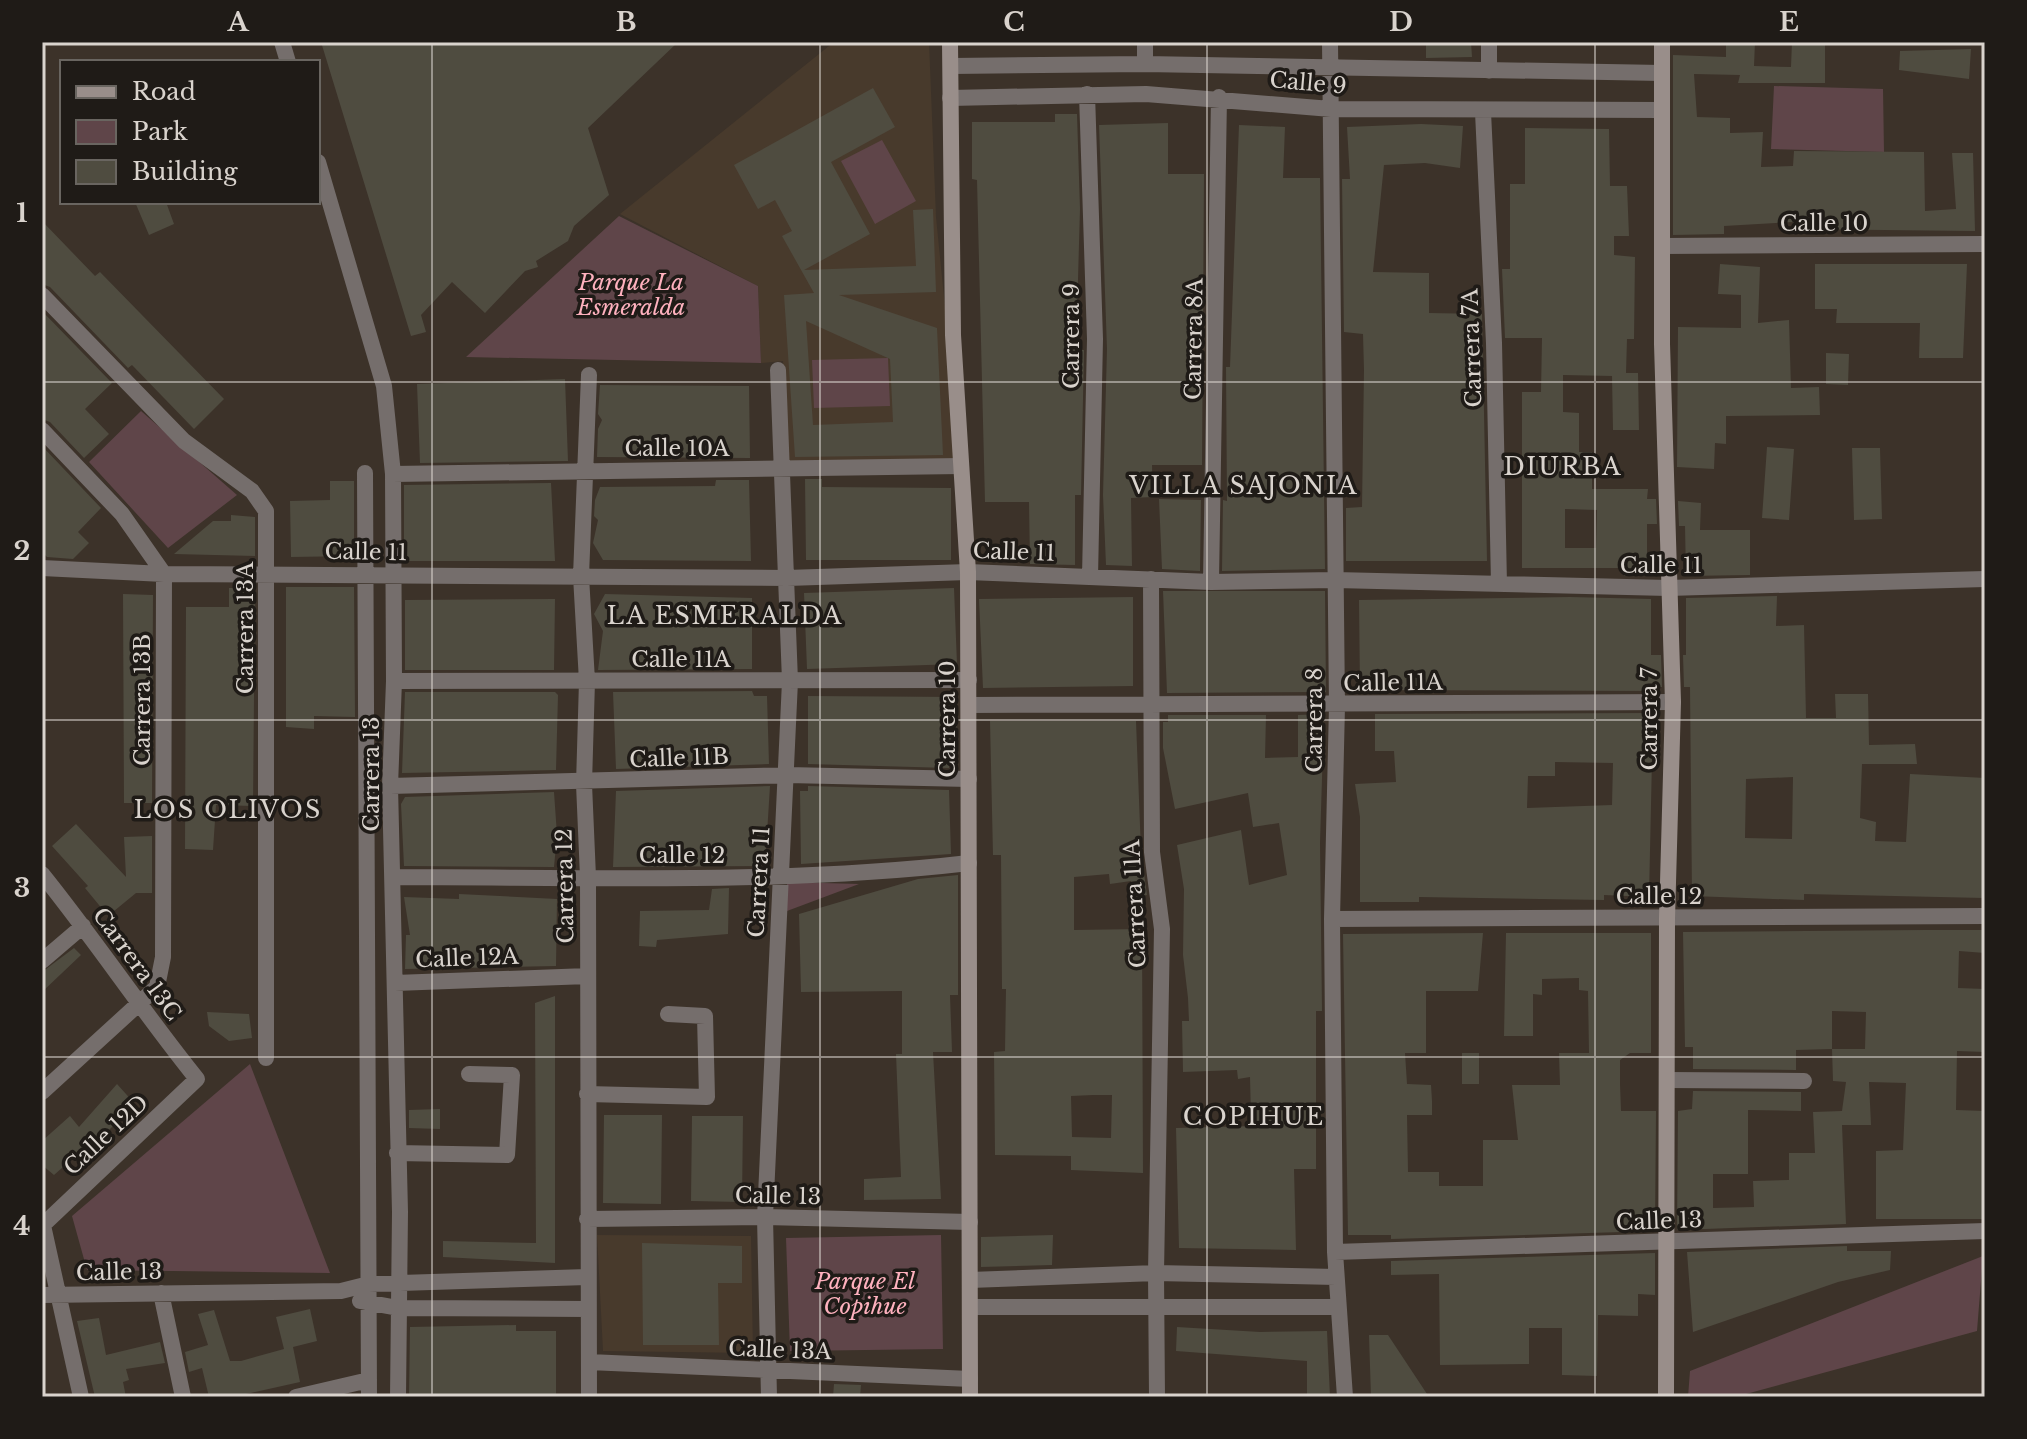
<svg xmlns="http://www.w3.org/2000/svg" width="2027" height="1439" viewBox="0 0 2027 1439" font-family="'Libre Baskerville',serif">
<style>
.built{fill:#483a2c}
.green{fill:#5f4549}
.building{fill:#4f4c40;fill-rule:evenodd}
.lines{fill:none;stroke-linecap:round;stroke-linejoin:round}
.street{stroke:#756e6c;stroke-width:16}
.secondary{stroke:#998e8a;stroke-width:16}
.grid{fill:none;stroke:#d9d3cd;stroke-width:2;stroke-opacity:0.55}
.labels{text-anchor:middle;dominant-baseline:central;stroke-width:7;stroke-linejoin:round;paint-order:stroke}
.street-label{font-size:22px;fill:#d9d3cd;stroke:#1f1b17}
.park-label{font-size:22px;font-style:italic;fill:#feb1be;stroke:#1f1b17}
.neighbourhood-label{font-size:24px;letter-spacing:2px;fill:#d9d3cd;stroke:#1f1b17}
.neatline{fill:none;stroke:#d9d3cd;stroke-width:3}
.grid-label{font-size:26px;text-anchor:middle;font-weight:bold;fill:#d9d3cd}
</style>
<rect width="100%" height="100%" fill="#3c3229"/>
<path class="built" d="M834,42H929L936,217L961,466L785,471L783,361L761,363L758,286L620,214Z
M597,1235L751,1236L753,1353L603,1351Z"/>
<path class="green" d="M1774,86L1883,89L1884,152L1771,149Z
M882,140L916,201L875,224L841,161Z
M619,216L758,286L761,363L466,357Z
M888,358L890,406L814,408L812,360Z
M141,411L237,495L168,548L89,462Z
M787,882L859,884L787,911Z
M250,1064L330,1273L87,1270L72,1216Z
M941,1235L943,1349L790,1351L786,1238Z
M1983,1256L1977,1331L1735,1397H1688L1690,1371Z"/>
<path class="building" d="M321,42H678L588,128L609,195L574,226L568,241L536,261L538,267L525,271L485,313L452,282L421,315L426,332L411,336Z
M1426,42H1471L1472,57L1426,58Z
M1726,42H1755L1754,66L1791,67L1792,42H1825V83H1738L1740,75L1694,74L1697,117L1730,118V133L1763,132L1761,167L1793,166L1794,151L1924,152L1925,211L1956,209L1952,153H1973L1975,231L1792,229L1793,222L1724,226V234L1673,235V55L1726,57Z
M1971,49L1969,79L1899,70L1900,51Z
M873,88L895,127L831,162L870,234L804,270L916,266L913,210L933,209L936,292L839,295L937,328L943,455L795,457L784,295L814,293L782,236L792,231L775,200L758,209L734,165ZM806,321L890,359L893,422L813,425Z
M1055,114H1077L1080,209L1076,350H1084L1081,495H1075V565L1030,564L1029,502H985L977,180L972,179V122H1055Z
M1168,123V174H1204L1202,465H1152L1153,497L1131,498L1132,566L1106,565L1103,495L1107,349L1099,125Z
M1421,124L1463,126L1460,168L1425,163L1384,165L1373,272L1429,273V313L1482,314L1487,561H1346V508L1362,507L1364,370L1363,334L1344,332L1342,179H1350L1347,127Z
M1239,125L1285,127L1283,178H1320L1325,569L1222,571L1223,500L1227,501L1226,367H1230Z
M1525,128L1609,129L1610,186H1627L1629,236H1614V255L1635,257L1634,339H1627L1626,373H1638L1639,430H1613L1612,376L1563,375V412L1579,413V452H1592V489H1648L1647,499H1656L1657,524H1647V576H1624L1623,568H1522V392H1541L1542,338H1505L1502,269H1510V184H1525ZM1565,509L1597,510L1596,548H1565Z
M135,202H166L174,224L149,235Z
M42,221L95,276L100,272L224,399L194,429L132,365L128,368L50,287L42,284Z
M1720,264L1760,267L1758,323L1789,320L1791,388L1819,387L1820,415L1726,416V444L1715,443L1714,469L1677,467L1678,327L1741,328V295L1718,294Z
M1815,264H1967L1963,358H1919L1920,323H1836L1837,309H1815Z
M42,311L112,383L85,409L109,434L84,458L50,422L42,419Z
M1826,353L1849,354L1848,385L1826,384Z
M565,379L568,461L420,463L417,384Z
M600,385L749,386L750,458L597,457L598,429L602,420L598,414Z
M42,446L101,508L78,532L89,543L73,559L47,557L42,552Z
M1767,447L1794,449L1789,520L1762,518Z
M1852,448H1880L1882,519L1854,520Z
M805,479H822V487L951,488V560H806Z
M716,480H749L751,561L603,560L593,543L598,520L594,516L595,500L600,487L715,486Z
M330,481H354V556L291,557L290,501L330,500Z
M551,483L555,561H407L404,557V485Z
M1159,499L1201,500L1200,571L1162,569Z
M1678,501L1701,503L1700,530H1750V575L1686,576L1685,526H1679Z
M231,515L255,517V556L174,554L213,521H231Z
M286,587H354L355,717L314,716V729L286,727Z
M229,588H255L253,806L216,805L213,850L185,849L186,607H229Z
M954,588L957,664L807,669L804,593Z
M1163,591H1325L1326,692L1167,693Z
M123,594L153,595L152,803H124Z
M605,594L752,598V669L598,670L603,631L594,614Z
M1777,596L1776,626L1804,625L1806,718H1836L1835,694H1868L1869,745L1915,744L1917,764H1862L1860,818L1876,822L1875,841L1906,842L1910,774L1985,778L1984,898L1804,894V900L1692,896L1690,687H1684L1683,655H1686V598ZM1793,777L1792,839L1745,838L1746,779Z
M1133,597V686L983,688L979,599Z
M1570,597L1651,599V655H1661L1662,687H1653V691L1360,690L1359,600Z
M555,599L554,670H405V600Z
M752,691L754,696H767L769,764L616,769L613,692Z
M405,692H555L558,695L556,770L402,773Z
M808,696L957,697V763H949V768L808,764Z
M1653,713L1649,897L1604,895V900L1419,897V902H1360V817L1355,784L1396,782L1394,751H1375V714ZM1555,762L1613,763L1612,805L1527,808L1528,776H1555Z
M1324,714L1320,843L1322,1011H1316V1169H1294L1296,1250L1179,1248L1176,1128L1254,1126L1251,1117L1250,1077L1238,1079L1237,1070L1183,1072L1182,1021H1189L1188,998L1183,955L1184,889L1177,845L1241,830L1249,885L1287,875L1279,823L1253,827L1248,793L1175,809L1163,748V722H1168V715H1266L1265,758L1298,757V715Z
M990,721H1136L1141,852L1147,895L1133,897L1131,881L1110,884L1109,874L1074,877V930L1142,929L1143,1173L1071,1170V1156L995,1155L994,1052L1005,1051L1006,989H1002L1001,855H993ZM1093,1095H1112L1111,1138L1072,1137L1071,1096Z
M770,786L765,866L613,867L616,791Z
M808,786L949,790L951,854L801,864L800,791H808Z
M554,792L557,835L554,867L404,866L401,804L405,797Z
M76,824L126,877L124,837L152,836V893H136L108,916L85,888L88,886L52,846Z
M958,875V995H950L952,1052H933L941,1199L864,1200V1179L901,1177L896,1054H902V991L801,992L799,914L918,879Z
M729,888L728,934L657,940L656,947L639,946L640,911L709,910L712,889Z
M459,894L557,899L556,966L405,969L406,935H410L404,897L459,899Z
M1923,930H1985V953L1959,951L1958,988L1985,989V1052L1957,1051L1956,1110L1985,1111V1219H1876V1151L1903,1150L1906,1083L1869,1082L1871,1125H1842L1846,1224L1677,1230L1678,1111L1692,1109L1693,1091L1801,1092V1111L1748,1110V1174H1713V1208L1754,1207L1753,1181L1789,1180V1153H1815L1813,1112L1842,1111L1846,1082L1833,1081L1832,1049L1796,1050V1070L1693,1069V1047H1685L1683,932ZM1832,1011L1866,1012L1865,1049H1832Z
M1483,933L1478,991H1426V1053H1405L1407,1084L1431,1085L1432,1101V1115H1407L1408,1172H1439V1186H1483V1140H1518L1512,1085H1560L1559,1053H1589L1588,991L1579,990V978L1542,979V995L1533,994V1036H1504L1506,933H1651V1053H1630L1620,1060V1084L1621,1111H1656L1655,1231L1391,1239V1235H1348L1343,934Z
M74,948L81,955L42,992V972Z
M555,996V1263L443,1257V1241L536,1243L535,1003Z
M207,1012L249,1014L252,1038L229,1041L209,1026Z
M1462,1053H1479V1084H1462Z
M117,1084L135,1104L108,1131L106,1129L54,1175L42,1165V1141L70,1116L79,1127Z
M440,1109V1129L409,1128V1110Z
M604,1115H662L661,1204L603,1203Z
M692,1116H743L742,1202L691,1201Z
M1053,1235L1052,1265L981,1267V1237Z
M642,1243L742,1246V1283H718L719,1345H643Z
M1847,1246V1251H1891L1890,1270L1838,1282L1693,1332L1687,1252Z
M1655,1253V1295L1638,1294V1316L1598,1315L1597,1376L1562,1375V1328H1529V1364L1440,1365L1439,1274L1391,1275V1261Z
M310,1309L317,1341L293,1347L300,1382L233,1397H209L202,1368L189,1372L185,1352L208,1345L198,1314L214,1310L230,1361H241L284,1349L276,1317Z
M99,1318L106,1355L160,1342L165,1363L126,1369L129,1380L123,1382L126,1397H95L77,1321Z
M516,1325V1331H556V1397H409L410,1327Z
M1177,1327L1260,1332L1327,1331L1330,1397H1307V1361L1176,1351Z
M1369,1335H1388L1429,1397H1371Z
M834,1384L861,1385L860,1397H833Z"/>
<g class="lines">
<path class="street" d="M282,42L288,62
M1145,42V64
M1330,42L1337,706L1332,919L1335,1252L1345,1397
M951,66L1145,64L1662,73
M1489,71V42
M1087,94L1095,339L1090,577
M950,98L1146,94L1331,109L1662,110
M1483,112L1494,343L1499,584
M318,162L384,386L393,474L394,681L390,786L400,1212L398,1397
M1662,246L1985,244
M42,295L184,441L252,491L266,511V1058
M589,375L581,576L587,681L584,784L588,877L589,1397
M42,430L122,514L164,574L163,957L157,987L42,1092
M365,473L369,1397
M393,474L961,466
M42,568L164,574L787,578L968,572L1211,582L1335,580L1668,588L1985,579
M1151,579L1152,852L1162,929L1156,1273L1157,1397
M1211,582L1219,97
M394,681L969,680
M969,705L1673,702
M390,786L787,775L969,779
M42,874C96,941 143,1012 197,1079L45,1223
M394,877C585,877 779,885 969,863
M1332,919L1985,916
M42,961L83,926
M395,983L588,976
M1667,1080L1804,1081
M587,1094L707,1097L705,1016L668,1014
M397,1153L507,1155L512,1075L469,1074
M587,1219L765,1217L970,1222
M42,1221L81,1397
M1335,1252L1985,1231
M970,1280L1156,1273L1336,1277
M161,1293L183,1397
M42,1295L341,1291L369,1284L587,1277
M360,1301L398,1308L588,1309
M970,1307H1338
M589,1362L970,1379
M296,1397L369,1380
M769,1397L765,1217L790,681L778,370"/>
<path class="secondary" d="M950,42L953,335L968,572L970,1397
M1662,42V344L1673,702L1667,919L1666,1397"/>
</g>
<path class="grid" d="M432,42V1397M820,42V1397M1207,42V1397M1595,42V1397M42,382H1985M42,720H1985M42,1057H1985"/>
<g class="labels">
<g class="street-label">
<text transform="translate(1308 83) rotate(5)">Calle 9</text>
<text x="1824" y="223">Calle 10</text>
<text transform="translate(1071 336) rotate(-90)">Carrera 9</text>
<text transform="translate(1194 339) rotate(-89)">Carrera 8A</text>
<text transform="translate(1472 348) rotate(-92)">Carrera 7A</text>
<text x="677" y="448">Calle 10A</text>
<text transform="translate(366 552) rotate(1)">Calle 11</text>
<text transform="translate(1014 552) rotate(2)">Calle 11</text>
<text x="1661" y="565">Calle 11</text>
<text transform="translate(245 628) rotate(-90)">Carrera 13A</text>
<text x="681" y="659">Calle 11A</text>
<text transform="translate(1393 683) rotate(-1)">Calle 11A</text>
<text transform="translate(142 700) rotate(-90)">Carrera 13B</text>
<text transform="translate(947 719) rotate(-90)">Carrera 10</text>
<text transform="translate(1649 719) rotate(-90)">Carrera 7</text>
<text transform="translate(1314 720) rotate(-90)">Carrera 8</text>
<text transform="translate(679 758) rotate(-2)">Calle 11B</text>
<text transform="translate(371 774) rotate(-90)">Carrera 13</text>
<text x="682" y="855">Calle 12</text>
<text transform="translate(759 882) rotate(-87)">Carrera 11</text>
<text transform="translate(565 886) rotate(-91)">Carrera 12</text>
<text x="1659" y="896">Calle 12</text>
<text transform="translate(1135 904) rotate(-93)">Carrera 11A</text>
<text transform="translate(467 958) rotate(-2)">Calle 12A</text>
<text transform="translate(137 964) rotate(54)">Carrera 13C</text>
<text transform="translate(106 1135) rotate(-43)">Calle 12D</text>
<text transform="translate(778 1196) rotate(1)">Calle 13</text>
<text transform="translate(1659 1221) rotate(-2)">Calle 13</text>
<text transform="translate(119 1272) rotate(-1)">Calle 13</text>
<text transform="translate(780 1350) rotate(2)">Calle 13A</text>
</g>
<g class="park-label">
<text x="631" y="282">Parque La<tspan x="631" dy="25">Esmeralda</tspan></text>
<text x="865" y="1281">Parque El<tspan x="865" dy="25">Copihue</tspan></text>
</g>
<g class="neighbourhood-label">
<text x="1563" y="466">DIURBA</text>
<text x="1244" y="485">VILLA SAJONIA</text>
<text x="725" y="615">LA ESMERALDA</text>
<text x="228" y="809">LOS OLIVOS</text>
<text x="1254" y="1116">COPIHUE</text>
</g>
</g>
<rect width="2027" height="1439" fill="none" stroke="#1f1b17" stroke-width="88"/>
<rect x="60" y="60" width="260" height="144" fill="#1f1b17" stroke="#696560" stroke-width="2"/>
<rect x="76" y="86" width="40" height="12" fill="#998e8a" stroke="#696560" stroke-width="2"/>
<text x="132" y="100" font-size="24" fill="#d9d3cd">Road</text>
<rect x="76" y="120" width="40" height="24" fill="#5f4549" stroke="#696560" stroke-width="2"/>
<text x="132" y="140" font-size="24" fill="#d9d3cd">Park</text>
<rect x="76" y="160" width="40" height="24" fill="#4f4c40" stroke="#696560" stroke-width="2"/>
<text x="132" y="180" font-size="24" fill="#d9d3cd">Building</text>
<rect x="44" y="44" width="1939" height="1351" class="neatline"/>
<g class="grid-label">
<text x="238" y="31">A</text>
<text x="626" y="31">B</text>
<text x="1014" y="31">C</text>
<text x="1401" y="31">D</text>
<text x="1789" y="31">E</text>
<text x="22" y="222">1</text>
<text x="22" y="560">2</text>
<text x="22" y="897">3</text>
<text x="22" y="1235">4</text>
</g>
</svg>
